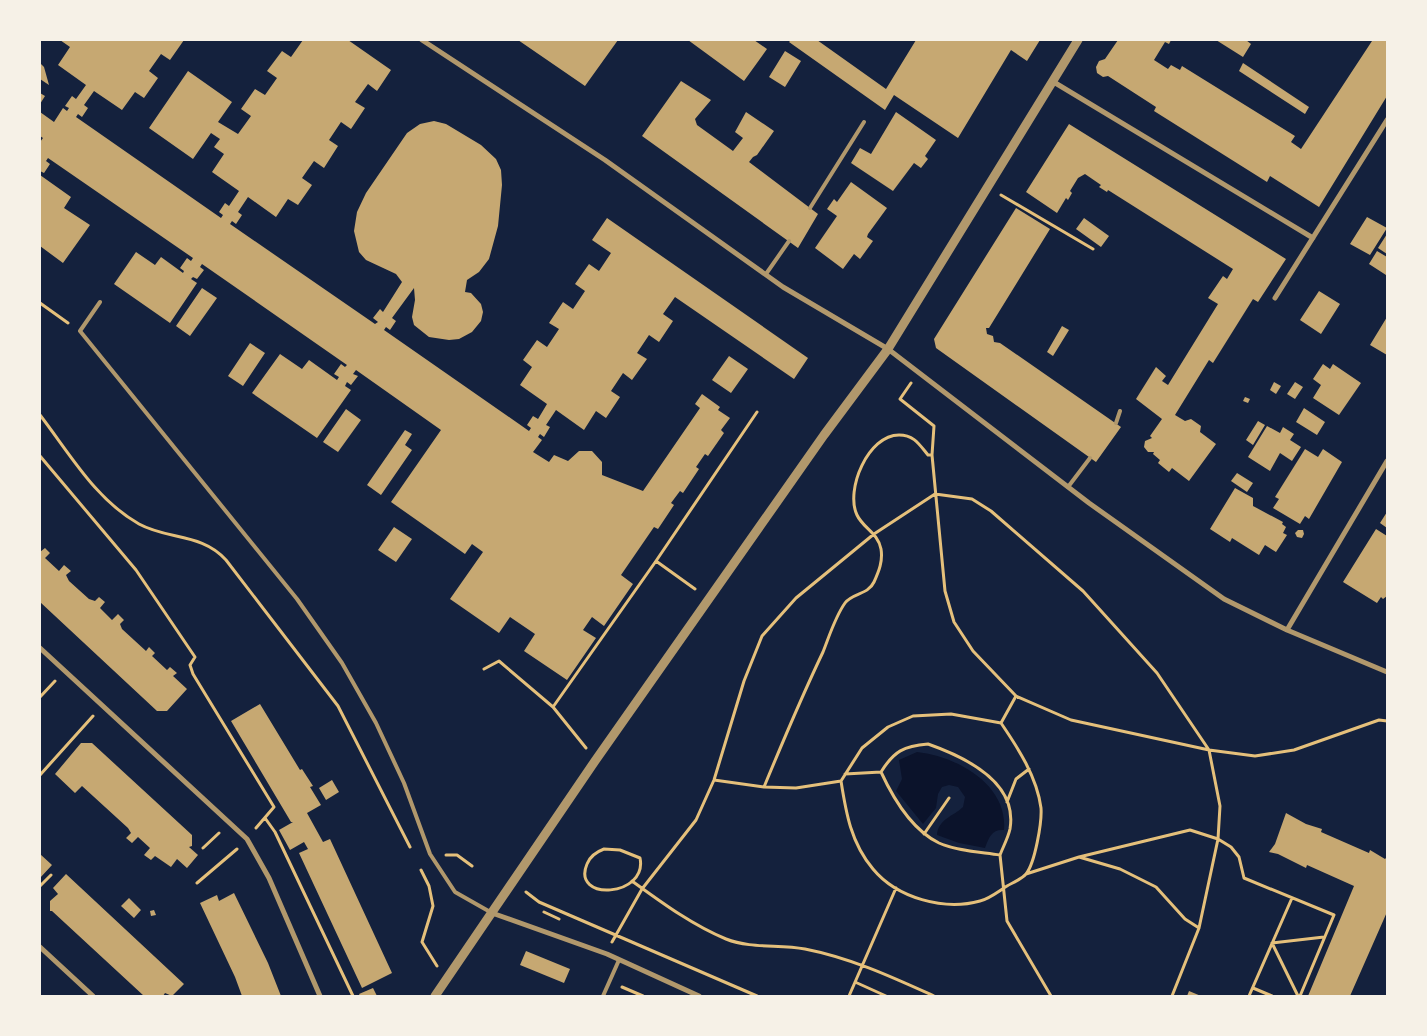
<svg xmlns="http://www.w3.org/2000/svg" width="1427" height="1036" viewBox="0 0 1427 1036" font-family="'Public Sans',sans-serif">
<style>
.water{fill:#0b132b}
.building{fill:#c6a872}
.lines{fill:none;stroke-linecap:round;stroke-linejoin:round}
.path{stroke:#e5c07b;stroke-width:3}
.service{stroke:#b1986c;stroke-width:4}
.minor{stroke:#b1986c;stroke-width:5}
.tertiary{stroke:#b1986c;stroke-width:9}
</style>
<rect width="100%" height="100%" fill="#14213d"/>
<path class="water" d="M917,752C956,756 1008,784 1004,830C992,829 989,837 985,848L959,843L937,835C938,819 954,816 963,807L965,797L958,787L949,785L942,787L938,794L936,808L923,824L896,791L902,779L899,760Z"/>
<path class="building" d="M60,40H184L170,60L161,54L149,71L158,78L144,98L135,92L122,110L94,91L84,105L88,108L82,117L78,114L76,117L221,218L223,215L219,212L225,203L229,206L239,191L212,172L224,154L214,147L220,139L211,133L193,159L149,128L188,71L232,102L218,122L238,134L251,116L241,109L255,89L265,95L277,78L267,71L282,51L291,57L303,40H348L391,70L377,91L368,84L355,102L365,108L351,129L341,122L329,140L338,146L324,168L314,161L302,178L312,185L298,205L288,199L276,217L248,197L238,212L242,215L236,224L232,221L230,224L375,324L378,322L373,318L380,309L383,312L402,282L396,274L366,260L359,252L354,231L357,212L366,193L407,133L420,124L434,121L446,124L481,145L496,159L501,170L502,185L498,226L489,259L479,272L467,280L465,292L471,293L481,304L483,312L481,321L472,332L459,339L449,340L429,337L414,325L412,317L415,300L414,288L392,318L396,321L390,330L386,327L384,330L529,431L531,428L527,425L533,416L538,419L547,404L520,385L532,367L523,360L537,340L547,347L559,329L549,323L563,302L573,309L585,291L575,284L589,264L599,271L611,253L592,240L607,218L808,358L794,379L675,297L663,314L673,321L659,342L649,335L637,353L647,359L632,380L623,373L611,391L620,397L606,418L596,411L584,430L556,410L546,425L550,427L544,437L540,434L538,437L542,440L533,452L549,462L554,455L568,461L579,451H592L602,462V475L643,491L700,408L695,404L702,394L720,407L718,410L730,418L721,430L724,433L708,456L705,454L696,467L699,469L683,493L680,491L671,503L674,505L658,529L654,527L621,575L633,584L604,626L592,617L583,630L596,638L567,680L524,651L535,634L510,617L499,633L450,599L483,552L472,544L465,554L391,502L441,430L356,370L353,374L358,376L351,385L347,382L345,386L351,390L317,438L252,393L280,354L302,369L309,360L337,380L339,377L334,374L341,364L345,367L347,365L202,264L200,267L204,270L197,279L193,277L191,279L197,283L170,323L114,284L136,252L155,265L161,257L183,273L184,271L180,268L187,258L191,261L193,258L48,158L46,161L50,164L44,173L40,171V142L43,138L40,136V112L54,122L63,108L67,111L69,108L65,106L72,96L76,99L86,85L58,65L70,47Z
M518,40H618L585,86Z
M688,40H754L767,49L744,81Z
M791,40H817L886,89L916,40H1040L1027,61L1011,50L958,138L894,95L885,110L789,42Z
M1118,40H1171L1169,44L1165,42L1154,60L1168,69L1171,65L1180,70L1182,66L1295,136L1291,142L1301,149L1372,41L1370,40H1387V96L1319,207L1270,176L1267,182L1154,111L1156,107L1108,76L1103,77L1097,73L1096,67L1099,61L1105,59Z
M1216,40H1246L1251,44L1243,57Z
M785,51L801,61L785,87L769,77Z
M40,63L44,67L49,85L40,79Z
M1243,63L1309,107L1305,114L1239,71Z
M681,81L711,100L695,119L697,125L733,151L743,138L735,132L746,112L774,131L757,155L753,157L749,162L818,214L798,248L642,136Z
M40,93L45,96L40,104Z
M896,112L936,140L925,156L928,159L921,168L914,163L893,191L851,163L860,148L871,154Z
M1069,124L1286,259L1258,302L1253,299L1213,363L1209,360L1175,415L1185,421L1191,419L1201,426L1200,432L1216,444L1189,481L1172,468L1169,472L1158,463L1160,460L1153,454L1154,452H1148L1144,447L1145,441L1152,438L1150,436L1162,419L1136,399L1156,367L1166,376L1162,381L1168,385L1218,304L1208,298L1223,276L1227,279L1233,269L1108,190L1107,192L1099,187L1101,185L1085,174L1078,178L1070,191L1072,193L1068,200L1066,198L1057,213L1026,192Z
M40,175L71,197L64,208L90,225L63,263L40,246Z
M851,182L887,208L868,234L867,237L873,241L860,259L854,254L843,269L815,248L837,216L827,209L834,199L837,202Z
M1016,208L1050,229L989,328H986L987,334L993,336L994,342L1000,343L1121,427L1096,462L936,348L934,339Z
M1367,217L1387,228L1370,255L1350,244Z
M1084,218L1109,236L1101,247L1076,229Z
M1387,234V254L1378,248Z
M1377,251L1387,257L1386,275L1369,264Z
M202,288L217,298L190,336L176,326Z
M1319,291L1340,304L1321,334L1300,320Z
M1387,317V355L1370,345Z
M1062,326L1069,330L1053,356L1047,352Z
M250,343L265,353L243,386L228,376Z
M729,356L748,369L731,393L712,380Z
M1323,364L1330,369L1333,364L1361,383L1339,415L1313,398L1321,385L1313,379Z
M1274,382L1281,386L1276,394L1270,390Z
M1295,382L1303,387L1295,399L1287,394Z
M1245,397L1250,399L1248,403L1243,401Z
M1304,408L1325,422L1317,435L1296,422Z
M346,409L361,420L338,452L323,442Z
M1258,421L1265,425L1253,445L1246,440Z
M1267,426L1280,433L1283,427L1294,434L1290,440L1301,447L1292,461L1280,453L1270,471L1248,457Z
M405,430L412,434L405,445L412,450L381,495L367,485Z
M1305,449L1318,457L1323,449L1342,462L1309,519L1305,516L1300,524L1273,508L1279,499L1275,497Z
M1237,473L1253,483L1247,492L1231,481Z
M1235,488L1253,498V506L1283,522L1282,524L1286,527L1283,533L1287,535L1276,552L1265,545L1259,555L1232,538L1230,542L1210,529Z
M1387,512V528L1380,523Z
M394,527L412,539L396,562L378,550Z
M1376,529L1387,536V596L1383,599L1381,597L1377,603L1343,582Z
M1298,530H1303L1304,534L1302,538L1297,537L1295,533Z
M45,548L50,553L45,558L59,571L64,565L71,571L66,575L69,581L89,599L95,601L99,597L105,602L100,608L112,620L118,614L124,620L120,624L122,629L146,651L149,647L155,653L152,656L167,670L170,667L177,673L173,676L187,689L167,711H157L40,602V552Z
M260,704L300,770L302,769L313,786L310,787L321,805L307,813L323,842L330,839L392,973L362,988L299,853L308,849L304,842L290,850L279,830L293,822H291L231,721Z
M81,743H92L192,835V846L189,847L198,855L187,868L177,859L171,867L155,856L151,860L144,855L150,848L138,837L132,843L126,838L131,833L128,828L82,786L75,793L55,774Z
M332,780L339,792L326,800L319,788Z
M1286,813L1306,824L1322,829L1321,832L1369,853L1370,850L1385,859L1387,857V912L1350,996H1308L1354,886L1307,865L1306,868L1278,854L1269,852L1275,844Z
M40,854L52,865L40,878Z
M66,874L184,984L172,996L165,993L163,996H144L52,911H50V901L58,894L53,888Z
M234,893L268,963L281,996H242L235,977L200,903L217,895L219,901Z
M129,898L141,910L134,918L121,906Z
M154,910L156,915L151,916L150,911Z
M526,951L570,969L564,983L520,965Z
M373,988L377,996H360L359,994Z
M1189,991L1201,996H1187Z"/>
<g class="lines">
<path class="path" d="M1001,195L1093,249
M40,303L68,323
M911,383L900,399L934,426L932,455L945,591L954,622L973,651L1016,696L1071,720L1209,750L1255,756L1294,750L1379,720L1387,721
M40,415C70,454 95,499 139,524C168,540 202,533 226,560L338,706L410,847
M40,456L136,570L195,657L190,665L193,674L274,807L256,828
M656,561L695,589
M484,669L499,661L553,707L586,748
M40,697L55,681
M553,707L656,561L757,412
M951,714L1001,723C1018,748 1037,777 1041,808C1042,822 1035,863 1026,874C1022,879 1012,883 1007,886C999,891 989,899 980,901C944,911 897,898 873,869C851,843 846,813 841,781L862,748L888,727L913,716Z
M1001,723L1016,696
M928,744C965,757 1018,782 1010,829C1008,838 1003,847 1000,855C981,852 957,851 939,843C912,830 893,798 881,772C894,751 904,746 928,744Z
M845,774L881,772
M40,775L93,716
M714,780L764,787L796,788L841,781
M764,787C783,741 802,696 823,652C829,637 835,617 845,603C852,593 868,595 874,582C879,571 883,561 881,549C878,533 863,528 857,515C845,490 868,435 899,435C914,435 919,444 928,455H932
M1007,802L1016,779L1029,769
M265,818L275,832L353,996
M924,834L949,798
M203,848L219,833
M604,849L620,850L640,858C648,897 571,902 587,864C590,856 596,852 604,849Z
M446,855H457L472,866
M1000,855L1007,921L1051,996
M1079,857L1190,830L1218,839L1231,847L1239,857L1244,878L1334,915L1300,996
M421,870L429,886L433,906L422,942L437,966
M1026,874L1079,857L1120,869L1156,887L1185,919L1199,928
M632,881C661,902 692,925 726,939C751,949 779,944 805,949C851,958 892,977 934,996
M197,883L237,849
M40,886L51,875
M526,892L539,902L757,996
M544,912L559,919
M612,942L642,889L696,820L714,780L744,681L762,636L796,598L874,534L935,494L972,499L991,511L1083,591L1157,673L1209,750L1220,806L1218,839L1199,928L1172,996
M855,982L886,996
M622,987L643,996
M1253,988L1272,996
M849,996L896,888
M1249,996L1292,898
M1298,996L1272,943L1324,937"/>
<path class="service" d="M810,208L864,122
M766,274L789,241
M100,302L80,331L297,599L342,663L376,723L404,783L430,854L455,892L492,913
M1116,423L1120,411
M1068,487L1090,458
M603,996L619,960"/>
<path class="minor" d="M422,40L605,160L783,287L888,349L1089,503L1224,599L1287,630L1387,672
M1052,81L1313,238
M1275,298L1387,120
M1287,630L1387,461
M40,648L247,839L269,878L320,996
M492,913L607,954L699,996
M40,947L93,996"/>
<path class="tertiary" d="M435,996L595,761L824,435L888,349L1078,40"/>
</g>
<rect width="1427" height="1036" fill="none" stroke="#f6f1e7" stroke-width="82"/>
</svg>
